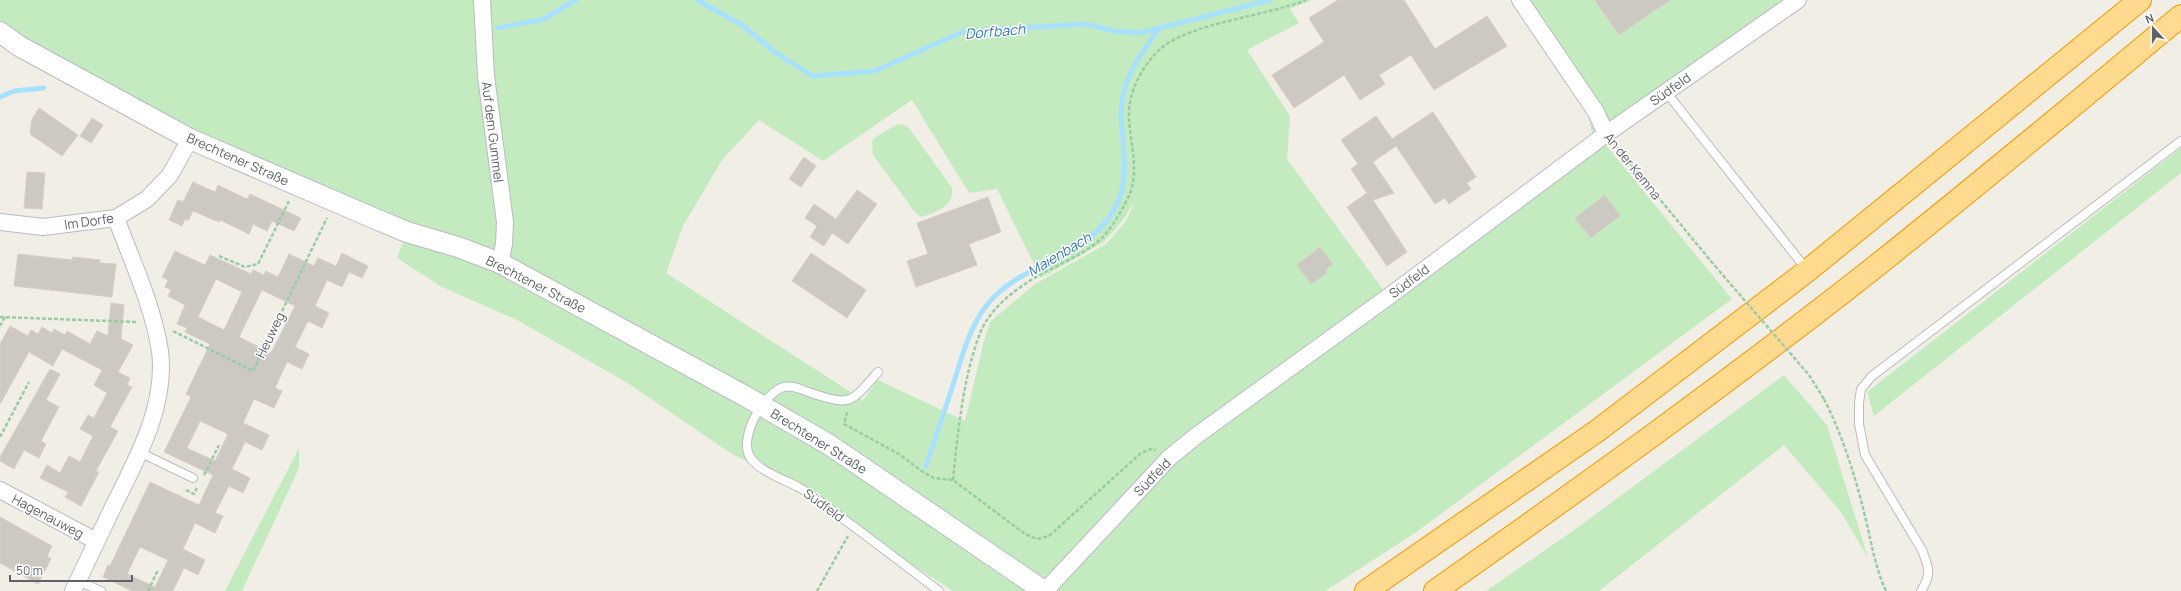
<svg xmlns="http://www.w3.org/2000/svg" width="2181" height="591" viewBox="0 0 2181 591" font-family="Manrope,sans-serif">
<style>
.green{fill:#c4ebc0;fill-rule:evenodd}
.lines{fill:none;stroke-linecap:round;stroke-linejoin:round}
.stream{stroke:#a8e0ff;stroke-width:5}
.building{fill:#ccc9c3;stroke:#d7cfc3;fill-rule:evenodd}
.service-casing{stroke:#b8bcc1;stroke-width:10}
.minor-casing{stroke:#b8bcc1;stroke-width:18}
.tertiary-casing{stroke:#b8bcc1;stroke-width:22}
.motorway-casing{stroke:#f79700;stroke-width:24}
.path{stroke:#98cda3;stroke-width:2.5;stroke-dasharray:4 2;stroke-linecap:butt}
.service{stroke:#fff;stroke-width:8}
.minor{stroke:#fff;stroke-width:16}
.tertiary{stroke:#fff;stroke-width:20}
.motorway{stroke:#ffda8f;stroke-width:22}
.path-bridge{stroke:#98cda3;stroke-width:2.5;stroke-dasharray:4 2;stroke-linecap:butt}
.labels{text-anchor:middle;dominant-baseline:central;stroke-width:3;stroke-linejoin:round;paint-order:stroke}
.street-label{font-size:13px;fill:#5d6368;stroke:#fff}
.water-label{font-size:14px;font-style:italic;fill:#3477aa;stroke:#fff}
</style>
<rect width="100%" height="100%" fill="#f1eee6"/>
<path class="green" d="M0,0H1312L1290,9L1299,23L1247,50L1290,116L1287,159L1387,295L1172,444L1050,585L1172,463L1605,144L1732,299L1415,533L1325,591H953L853,526L802,489L732,454L626,382L517,320L442,287L397,258L407,232L297,183L0,31ZM912,100L969,193L997,189L1041,278L1104,242L1123,220L1135,201L1126,221L1106,244L1035,284L990,322L984,341L965,421L878,380L863,400L666,273L683,226L722,160L759,120L823,161Z
M1517,0H1784L1592,133L1587,106Z
M898,124L904,125L910,129L952,188C955,206 935,213 921,217L915,212L873,155L872,142L874,138Z
M2181,148V173L1874,416L1867,392Z
M1784,375L1827,425L1868,558L1841,512L1784,445L1599,591H1486L1577,528Z
M299,448V468L242,591H225Z"/>
<g class="lines">
<path class="stream" d="M697,0L742,25L776,53L812,76L875,71L962,32L1086,24L1113,31L1140,33L1270,0
M498,28L544,19L576,0
M0,97L14,91L44,88
M926,466C935,439 944,412 953,385C963,354 971,319 995,296C1033,259 1098,254 1119,199C1130,170 1121,140 1121,111C1122,79 1140,55 1158,30"/>
</g>
<path class="building" d="M1338,0H1404L1435,49L1487,16L1507,46L1434,90L1411,55L1379,75L1385,84L1360,100L1344,75L1294,108L1272,75L1324,42L1309,18Z
M1595,0H1670L1619,35Z
M39,108L78,135L62,156L30,134L32,119Z
M1433,112L1476,177L1467,183L1471,189L1460,196L1449,204L1445,198L1435,204L1396,146L1373,162L1394,193L1373,200L1407,252L1387,266L1347,207L1367,193L1351,169L1358,164L1341,140L1376,116L1392,139Z
M92,118L103,125L91,143L80,136Z
M804,157L816,166L801,187L789,179Z
M27,172L45,173L42,209L24,208Z
M193,182L215,192L218,185L247,199L250,194L301,218L294,231L272,221L267,231L253,224L249,234L220,220L219,222L193,211L188,221L185,219L182,226L169,220L178,200L183,202Z
M857,190L877,204L848,244L832,233L824,246L810,237L817,226L805,218L814,204L836,219Z
M1605,195L1620,216L1591,238L1575,218Z
M988,197L1001,232L969,244L977,265L916,287L907,261L928,254L917,223Z
M1320,247L1333,264L1325,270L1327,273L1311,284L1297,265Z
M175,251L205,265L210,255L251,274L253,270L264,275L266,271L278,277L289,254L314,266L318,258L336,266L342,253L368,266L362,278L349,272L342,287L327,280L315,306L329,313L322,328L308,321L295,347L309,354L302,369L287,362L275,388L282,391L274,408L254,399L243,423L269,435L262,450L245,442L232,469L250,478L243,493L229,486L215,513L223,516L215,533L195,523L183,549L205,560L198,575L184,568L173,591H132L103,577L108,565L110,566L150,482L199,505L213,475L164,452L191,397L186,394L210,344L185,332L187,328L177,324L185,305L168,296L171,290L165,287L168,280L162,277ZM216,279L242,292L224,330L198,317ZM262,290L295,306L271,353L239,337ZM200,421L228,434L215,461L187,448ZM140,547L168,560L155,587L127,574Z
M811,253L866,290L847,318L792,281Z
M18,254L72,260L73,257L100,260L99,263L116,264L112,297L14,286Z
M111,303L124,305L121,339L133,345L118,372L130,378L127,385L132,387L110,427L118,431L96,471L99,472L81,506L65,497L68,492L40,478L47,465L60,473L69,456L80,462L93,436L80,429L88,415L94,418L107,393L94,385L102,370L62,349L53,366L29,352L0,404V344L10,326L28,336L31,330L38,334L42,327L52,333L54,329L65,335L67,331L90,344L97,331L108,336Z
M50,369L60,374L46,400L59,407L41,441L46,444L39,458L24,450L14,469L0,461V457Z
M0,517L52,546L47,556L51,559L38,584L0,563Z"/>
<g class="lines">
<g class="service-casing">
<path id="service" d="M1666,92L1807,270
M878,372C849,405 851,406 808,392C800,389 793,385 784,387C764,392 738,438 750,457C757,470 785,480 798,487C814,495 828,508 842,518C875,542 907,567 939,591
M139,452L193,478
M78,581L101,591
M1921,591C1932,574 1929,568 1922,550L1865,455L1859,424V403L1861,389L1872,376L2181,141"/>
</g>
<g class="minor-casing">
<path id="minor" d="M482,0L486,76L505,222L504,244L500,263
M1520,0L1596,112L1606,134
M0,222L43,227L116,218L147,199L170,175L190,139
M0,490L96,541
M73,591C86,564 99,536 112,509C136,460 167,407 160,351C153,306 132,261 116,218
M1045,591L1169,458L1196,436L1388,297L1606,134L1798,0"/>
</g>
<g class="tertiary-casing">
<path id="tertiary" d="M0,32L19,46L190,139L371,217L407,232L458,247L500,263L745,396L828,444L1044,591"/>
</g>
<g class="motorway-casing">
<path id="motorway" d="M1366,591L1597,431L1807,271L2140,0
M1435,591C1581,488 1726,384 1866,274C1972,190 2076,103 2181,16"/>
</g>
<path class="path" d="M1615,145L1715,266
M219,256L245,267L258,264L289,201
M0,317L137,322
M0,326L5,317
M173,331L253,371L327,218
M1824,399C1841,432 1855,475 1864,512C1871,539 1874,565 1886,591
M847,412L844,424L899,454L923,472L934,478L953,480L1025,534L1037,539L1049,536L1141,453L1151,449L1156,450
M0,437L29,382
M204,475L219,445
M953,480C957,440 961,400 971,361C975,348 979,332 987,320C998,303 1014,291 1031,280C1053,266 1081,257 1101,239C1112,228 1120,213 1127,200C1141,174 1130,145 1129,117C1128,92 1142,66 1160,49C1190,23 1266,16 1306,0
M186,490L194,494L197,488
M148,591L158,570
M817,591L848,536"/>
<use href="#service" class="service"/>
<use href="#minor" class="minor"/>
<use href="#tertiary" class="tertiary"/>
<use href="#motorway" class="motorway"/>
<path class="path-bridge" d="M1715,266L1809,375L1824,399"/>
</g>
<g class="labels">
<g class="street-label">
<text transform="translate(1670 89) rotate(-35)">Südfeld</text>
<text transform="translate(493 132) rotate(83)">Auf dem Gummel</text>
<text transform="translate(238 159) rotate(24)">Brechtener Straße</text>
<text transform="translate(1633 166) rotate(51)">An der Kemna</text>
<text transform="translate(89 221) rotate(-8)">Im Dorfe</text>
<text transform="translate(1409 281) rotate(-37)">Südfeld</text>
<text transform="translate(536 284) rotate(27)">Brechtener Straße</text>
<text transform="translate(270 335) rotate(-64)">Heuweg</text>
<text transform="translate(819 441) rotate(32)">Brechtener Straße</text>
<text transform="translate(1152 477) rotate(-46)">Südfeld</text>
<text transform="translate(824 505) rotate(36)">Südfeld</text>
<text transform="translate(48 516) rotate(28)">Hagenauweg</text>
</g>
<g class="water-label">
<text transform="translate(995 31) rotate(-5)">Dorfbach</text>
<text transform="translate(1059 254) rotate(-31)">Maienbach</text>
</g>
</g>
<g transform="translate(2153 28) rotate(339)" stroke="#ffffff" stroke-width="3" paint-order="stroke">
<path d="M0-3L7 15L0 10L-7 15Z" fill="#5d6368"/>
<text y="-6" font-size="11" font-weight="bold" text-anchor="middle" fill="#5d6368">N</text>
</g>
<path d="M10 575v6h122v-6" fill="none" stroke="#5d6368" stroke-width="2"/>
<text x="16" y="575" font-size="12" fill="#5d6368" stroke="#ffffff" stroke-width="3" paint-order="stroke">50 m</text>
</svg>
